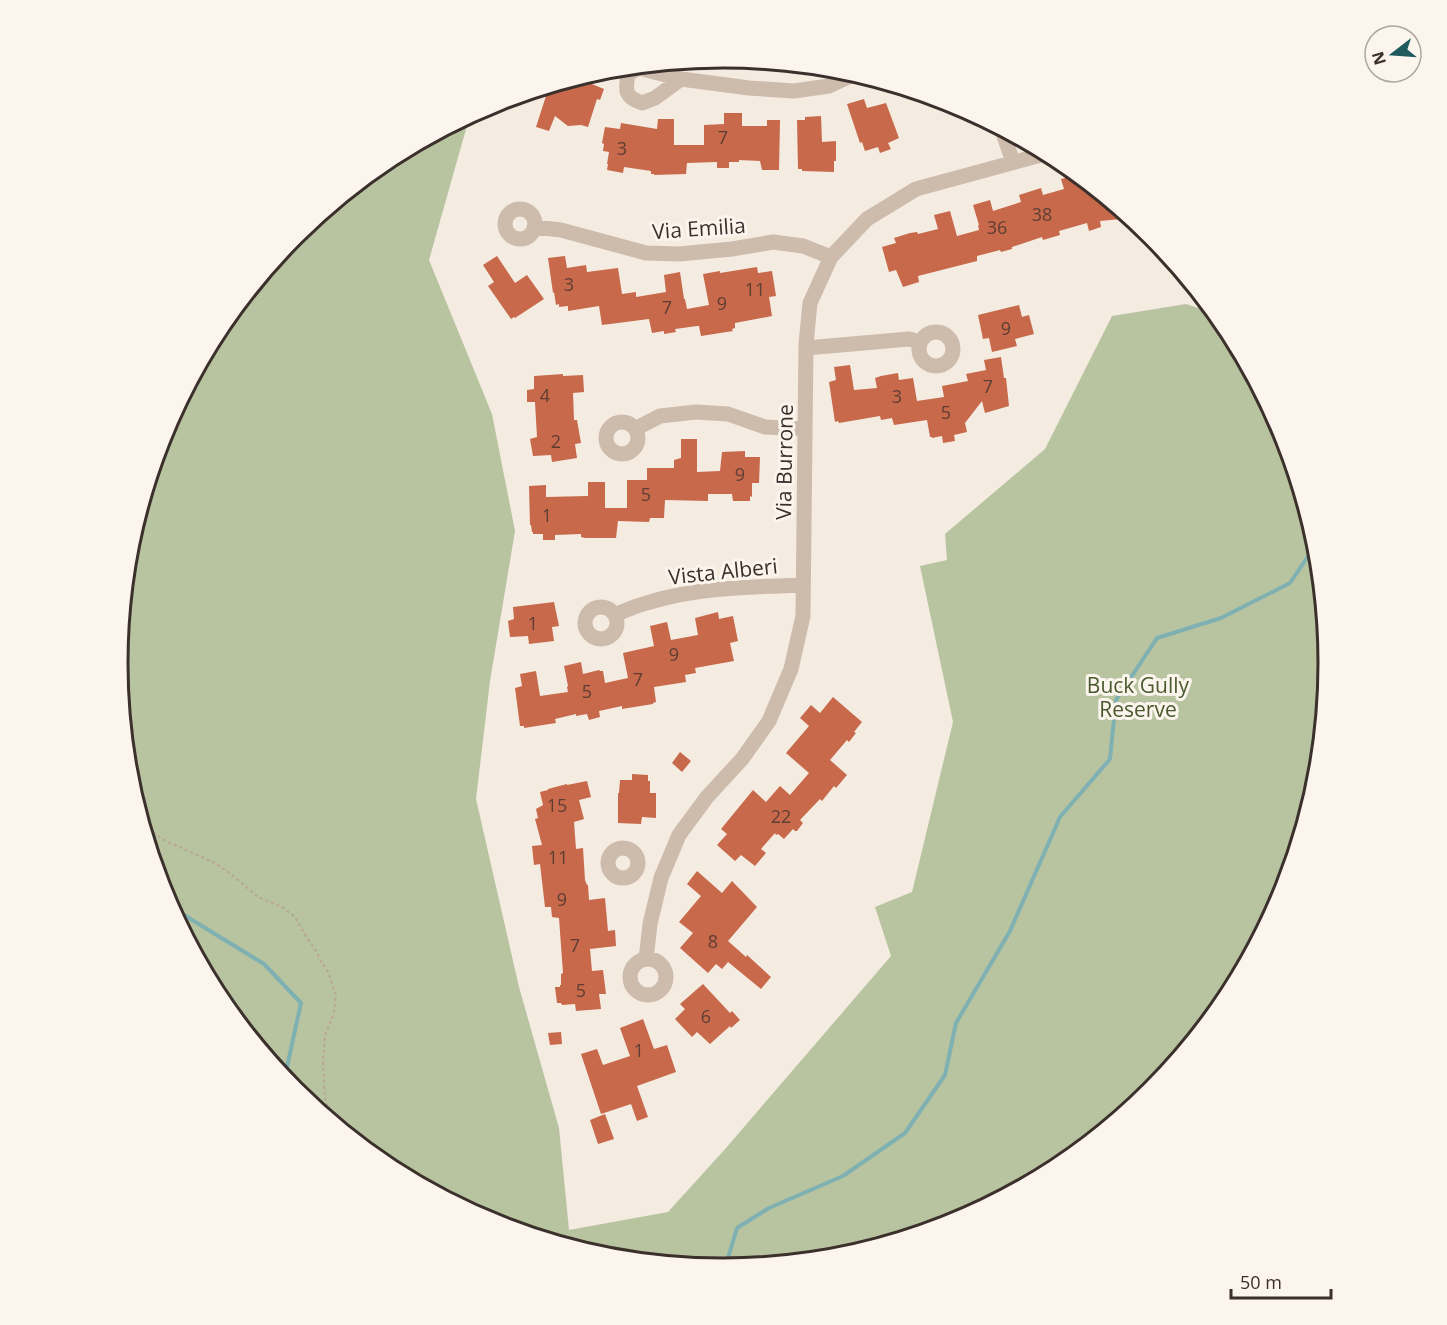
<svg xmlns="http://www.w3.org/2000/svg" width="1447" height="1325" viewBox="0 0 1447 1325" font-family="'Open Sans',sans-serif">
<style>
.green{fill:#b8c4a0}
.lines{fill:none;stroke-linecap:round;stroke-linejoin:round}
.stream{stroke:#7fb0b2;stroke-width:4}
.building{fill:#c8694b}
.path{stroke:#b9a596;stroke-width:2;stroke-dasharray:3 3;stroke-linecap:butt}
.minor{stroke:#cdbbac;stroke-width:15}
.labels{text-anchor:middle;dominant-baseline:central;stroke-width:6;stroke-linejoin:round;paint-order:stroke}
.number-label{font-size:18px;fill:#5e3e33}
.street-label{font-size:21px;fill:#3b302b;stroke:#fbf5ee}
.park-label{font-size:21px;fill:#4a5a2e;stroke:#fbf5ee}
.rim{fill:none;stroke:#3b302b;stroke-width:3}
</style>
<rect width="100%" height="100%" fill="#f4ebe1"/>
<path class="green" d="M470,115L429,260L492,414L515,531L490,681L476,799L519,987L559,1128L569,1230L668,1212L726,1148L891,956L875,907L912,892L953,722L920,566L947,560L945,534L1045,449L1112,316L1186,304L1217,314L1227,326L1283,431L1317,545L1329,663L1317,781L1283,895L1227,999L1151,1091L1060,1166L955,1222L841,1256L723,1268L605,1256L491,1222L387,1166L295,1090L220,999L164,894L130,780L118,662L130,544L164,430L220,326L296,234L387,159Z"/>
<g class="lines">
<path class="stream" d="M171,907L264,964L301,1003L287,1067L289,1083
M725,1268L737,1228L769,1208L843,1176L905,1133L945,1075L956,1023L1010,931L1060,817L1110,759L1116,700L1157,638L1221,618L1290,583L1317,543"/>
</g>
<path class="building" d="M583,75L582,80L604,89L600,100L597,99L588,127L581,125L568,126L555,116L549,131L536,127L546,96H548L552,85Z
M864,99L867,108L886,103L899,138L888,143L891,149L880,153L878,147L865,151L862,142L860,143L847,104Z
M724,113H742V126H767V120H780L779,170H762L760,161L739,160V162H729V168H717V162L687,163L686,174L654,175V174H651V171L624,167L623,173L607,170L608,164H607L609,152L603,151L604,144L602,143L605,127L620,129L621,123L657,129L658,119H674V145H704V125L724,124Z
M821,116L822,142L836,141V161H834V172L802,171V169H798L797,120H805V117Z
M1078,175L1081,186L1089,183L1132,218L1100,221L1101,227L1089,231L1087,223L1059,231L1060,235L1043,240L1042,237L1012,247V249L1001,252L1000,250L977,256V261L918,276L919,282L903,287L896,270L889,272L882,247L896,243L894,238L910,233L917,232L918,234L938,229L934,215L950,211L957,236L979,230L978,225H979L973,205L990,200L993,211L1021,202L1019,195L1041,188L1043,195L1064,189L1061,179Z
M497,256L515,283L527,275L544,299L515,318L514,317L511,319L488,286L494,282L483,265Z
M565,256L567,268L586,265L587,272L618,268L622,294L636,292V297L666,292L664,275L680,272L684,299H685L687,309L709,305L703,274L720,271V273L757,267L758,273L772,271L776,296L769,297L772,316L735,323V328L732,329L733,331L701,336L699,326H697L675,329L676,332L664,334V331L652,333L649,319L602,325L599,306L568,311V306L559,307V304L556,305L554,292L553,293L548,258Z
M1019,305L1022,317L1029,315L1034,334L1015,339L1017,346L992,352L989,338L983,339L978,315Z
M1001,357L1004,378H1006L1009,406L985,413L982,401L965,423L967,432L954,435L955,441L943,443L942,436L932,438V437H930L927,420L894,425L892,418L881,420L880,416L839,423L838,421L835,422L829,382L836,380L834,367L850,365L854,390L877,388L875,378L881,376L898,373L899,380L913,378L917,401L944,397L942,386L968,381L966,374L986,370L984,360Z
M563,374V376L583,375L584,392L573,393L574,420H577L581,443L575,444L577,458L552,462L551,455L533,456L530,439L537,437L535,402H527V390L534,389V376Z
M681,439H697V472L720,471L722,452L745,451V457H760L759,483H752V497L750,496V501H733L732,494H708V501L665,500L664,518H650L649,522L618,521L616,538H585L581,537V534L555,535V540H543V534H533V532H532L531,525H530L529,486L546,485V497L588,496V482H605V508H627V480H647V468H674V460L681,458Z
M554,602L559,626L552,627L554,641L529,644L528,636L510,637L508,621L514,619L513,607Z
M718,612L719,619L733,616L738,641L730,643L734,661L695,668L696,673L685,675L686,682L654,687L656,702L653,703V704L622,709V706L599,711L600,717L589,720L587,714L576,716V714L555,719L556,723L524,728V726H520L515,688L522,686L520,674L536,671L540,696L568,692L567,687L568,686L564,666L581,662L583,674L599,670L600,671H603L605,683L628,678L623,653L654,646L650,626L667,622L671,640L698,635L695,618Z
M833,697L862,722L854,732L856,733L849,742L847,740L830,760L847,775L836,788L834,786L822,801L820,799L800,820L803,823L797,831H795L793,829L784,839L778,834L776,835L775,833L761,849L766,853L755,866L741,855L735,861L717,845L727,834L721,829L753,790L766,802L780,786L790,795L809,773L786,753L809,726L800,718L811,705L820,713Z
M680,752L691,761L682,772L672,763Z
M632,774L648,775V781H650V793H656V818L642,817L641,824L618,823V793H619L620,780H632Z
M587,781L591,797L579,800L584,819L574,822L576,849L583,848L585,880L587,885H588L589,900L605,898L608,931L615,930L616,946L590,949L592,971L603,970L606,994H599L601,1009L576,1011L575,1004L562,1005L561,1003H557L555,987H560V985H561V974L563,973L559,918L552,917L551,907H545L540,864L534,865L532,846L542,845L535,819L538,818L536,809L543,805L540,792L548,790V789L567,784V785Z
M697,871L722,893L732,881L757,907L728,941L746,957L747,955L771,977L761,989L728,962L722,969L716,964L708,973L680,948L693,933L679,922L701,896L687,884Z
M703,984L730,1013L732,1011L740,1020L731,1028L730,1026L710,1044L697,1032L692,1037L675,1019L685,1009L680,1004Z
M643,1019L654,1049L667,1045L676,1072L637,1086L648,1117L637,1121L631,1104L601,1114L581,1054L597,1049L603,1065L630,1056L620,1028Z
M561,1032L562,1044L550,1045L548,1033Z
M605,1114L614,1139L598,1144L590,1120Z"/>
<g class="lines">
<path class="path" d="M143,826L166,841L215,863L231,874L258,897L282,907L295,917L307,938L317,952L320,960L328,972L336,995L334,1013L325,1035L323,1063L325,1098L332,1120"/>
<path class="minor" d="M681,79L655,98L642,103C625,97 625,91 628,74L639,68L681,79L749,88L794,91L829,86L857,73
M1001,127L1013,162
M505 224a15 15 0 1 1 30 0a15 15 0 1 1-30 0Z
M534,227L561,230L646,253L679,254L732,249L773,242L803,246L831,257
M919 349a17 17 0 1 1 34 0a17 17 0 1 1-34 0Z
M806,348L909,339L920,342
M606 438a16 16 0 1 1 32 0a16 16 0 1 1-32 0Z
M635,429L660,416L696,412L728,414L765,427L805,429
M585 623a16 16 0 1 1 32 0a16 16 0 1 1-32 0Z
M615,615C626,610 638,605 650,602C699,587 752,587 803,585
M608 863a15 15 0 1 1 30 0a15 15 0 1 1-30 0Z
M646,959L650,924L661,878L679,835L707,797L742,759L769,721L791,669L803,616L806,344L810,303L831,257L867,219L916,189L1048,153
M630 977a18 18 0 1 1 36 0a18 18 0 1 1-36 0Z"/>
</g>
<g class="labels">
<g class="number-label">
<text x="723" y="137">7</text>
<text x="622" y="148">3</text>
<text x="1042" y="214">38</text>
<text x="997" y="227">36</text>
<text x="569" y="284">3</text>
<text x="755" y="289">11</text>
<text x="722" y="303">9</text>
<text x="667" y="307">7</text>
<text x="1006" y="328">9</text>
<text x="988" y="386">7</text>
<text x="545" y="395">4</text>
<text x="897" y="396">3</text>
<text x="946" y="412">5</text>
<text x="556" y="441">2</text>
<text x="740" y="474">9</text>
<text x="646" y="494">5</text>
<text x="547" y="515">1</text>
<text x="533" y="623">1</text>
<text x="674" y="654">9</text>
<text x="638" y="679">7</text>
<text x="587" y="691">5</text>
<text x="557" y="805">15</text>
<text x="781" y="816">22</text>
<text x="558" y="857">11</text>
<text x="562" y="899">9</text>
<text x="713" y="941">8</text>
<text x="575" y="945">7</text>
<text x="581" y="990">5</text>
<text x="706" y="1016">6</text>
<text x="639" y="1050">1</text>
</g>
<g class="street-label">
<text transform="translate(699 228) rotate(-4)">Via Emilia</text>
<text transform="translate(784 462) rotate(-89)">Via Burrone</text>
<text transform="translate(723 571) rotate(-6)">Vista Alberi</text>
</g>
<g class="park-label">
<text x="1138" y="685">Buck Gully<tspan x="1138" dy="24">Reserve</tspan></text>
</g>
</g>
<path d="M0 0H1447V1325H0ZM128 663a595 595 0 1 1 1190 0a595 595 0 1 1-1190 0Z" fill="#fbf5ee" fill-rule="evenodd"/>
<path class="rim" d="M128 663a595 595 0 1 1 1190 0a595 595 0 1 1-1190 0Z"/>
<g transform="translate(1393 54) rotate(253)"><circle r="28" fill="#fbf5ee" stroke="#aea6a0" stroke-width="1.5"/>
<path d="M0-4.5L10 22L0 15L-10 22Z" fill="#1f5a5e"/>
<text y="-9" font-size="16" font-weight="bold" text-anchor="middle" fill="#3b302b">N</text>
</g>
<path d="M1231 1289v9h100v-9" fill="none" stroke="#3b302b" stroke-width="3"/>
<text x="1240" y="1289" font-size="18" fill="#3b302b" stroke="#fbf5ee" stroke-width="4.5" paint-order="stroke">50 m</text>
</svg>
